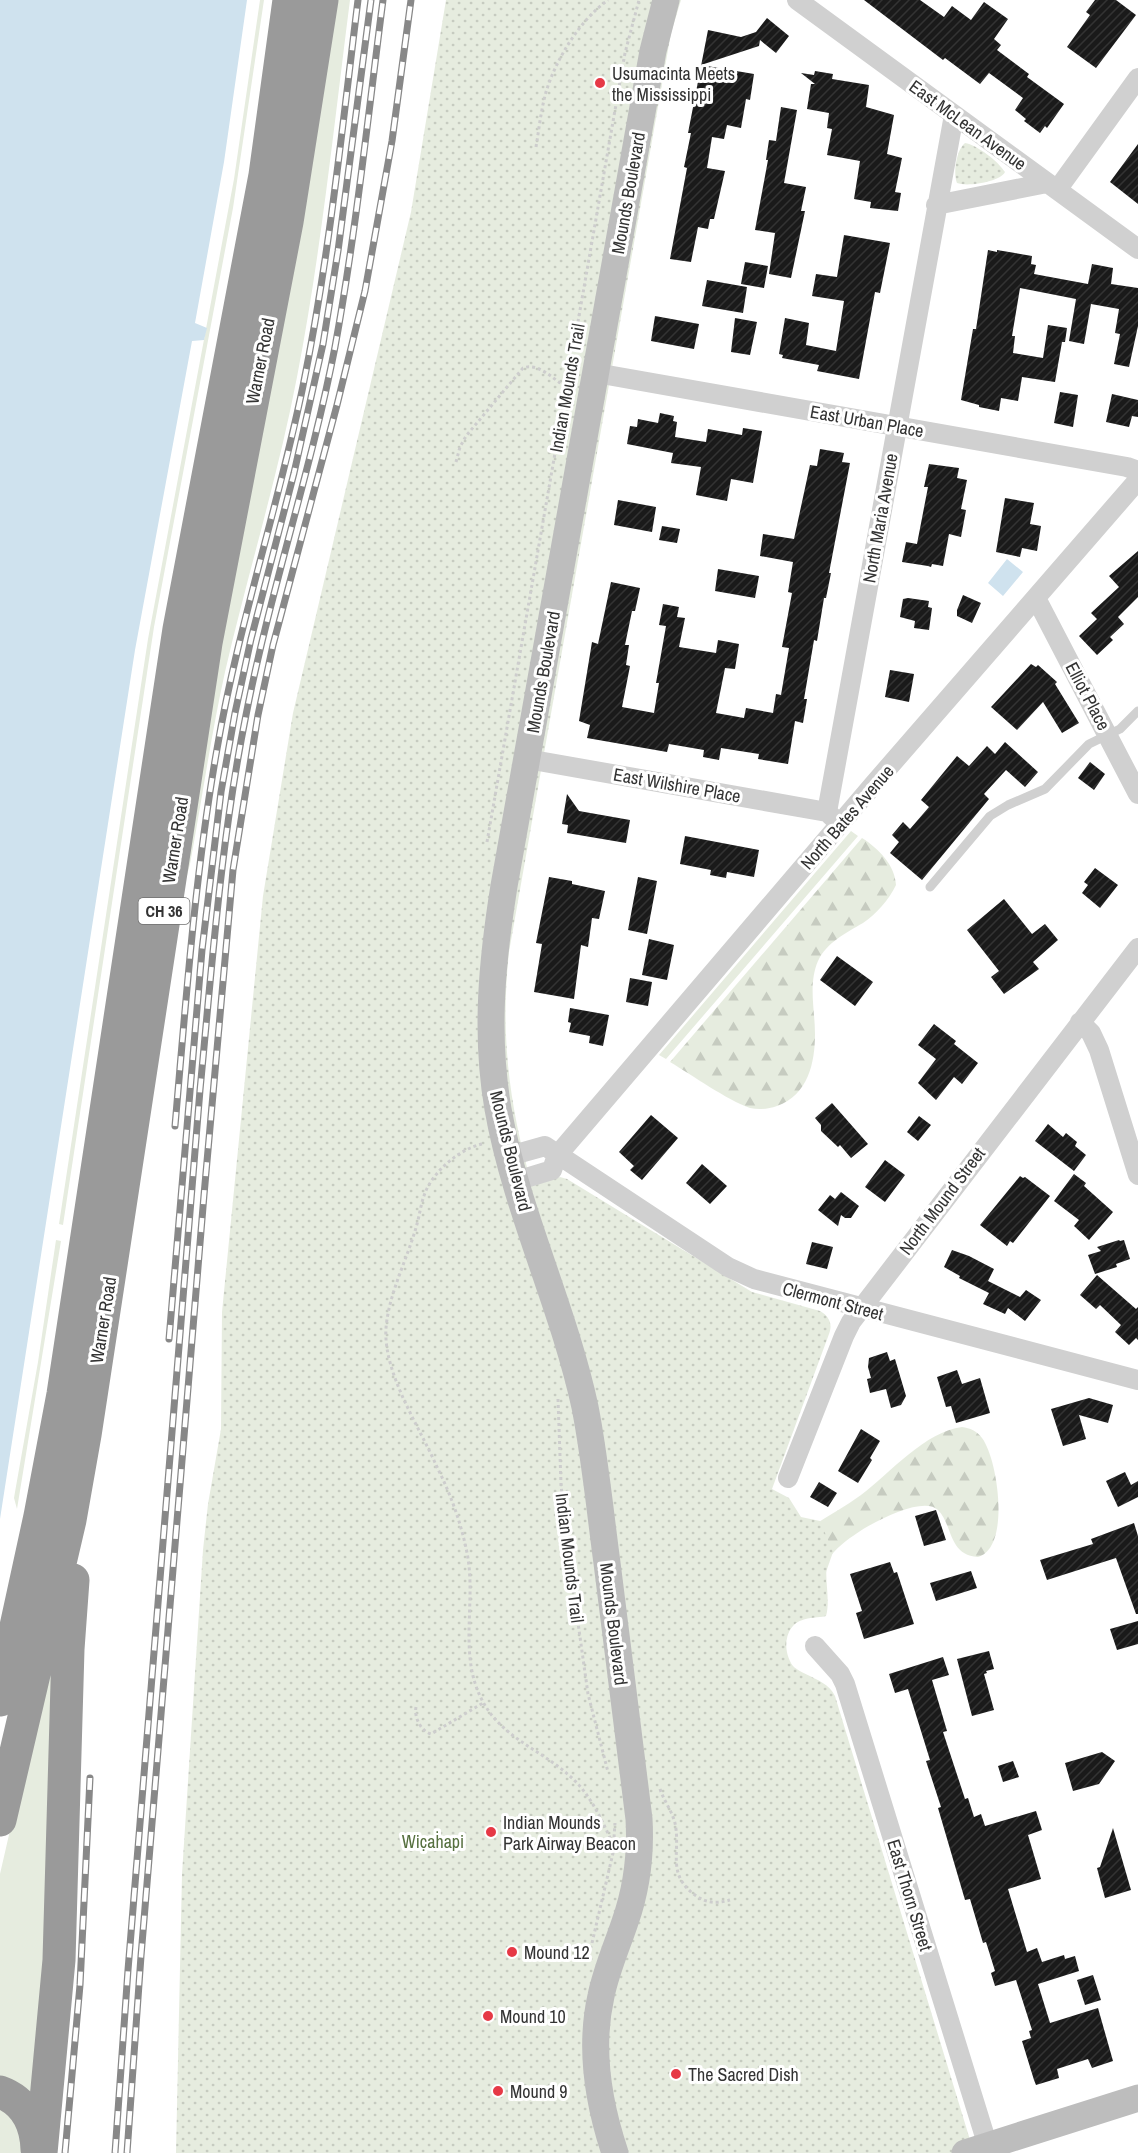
<svg xmlns="http://www.w3.org/2000/svg" width="1138" height="2153" viewBox="0 0 1138 2153" font-family="'Archivo Narrow',sans-serif">
<style>
.green{fill:#e6ecdf}
.forest{fill:url(#forest-firs)}
.park{fill:url(#park-dots)}
.water{fill:#cfe2ee}
.building{fill:url(#building-hatch)}
.lines{fill:none;stroke-linecap:round;stroke-linejoin:round}
.path{stroke:#cdcdcd;stroke-width:3;stroke-dasharray:3 3;stroke-linecap:butt}
.lane{stroke:#d0d0d0;stroke-width:9}
.street{stroke:#d0d0d0;stroke-width:20}
.secondary{stroke:#bdbdbd;stroke-width:27}
.highway{stroke:#9a9a9a;stroke-width:33}
.rail-casing{stroke:#888;stroke-width:7}
.rail{stroke:#fff;stroke-width:4.5;stroke-dasharray:14;stroke-linecap:butt}
.poi-dot{fill:#e63946;stroke:#fff;stroke-width:2}
.labels{text-anchor:middle;dominant-baseline:central;stroke-width:6;stroke-linejoin:round;paint-order:stroke}
.shield{fill:#fff;stroke:#707070;stroke-width:1.5}
.shield-label{font-size:16px;font-weight:bold;fill:#333}
.poi-label{font-size:18px;fill:#333;stroke:#fff;text-anchor:start}
.street-label{font-size:18px;fill:#333;stroke:#fff}
.park-label{font-size:18px;fill:#56703f;stroke:#fff}
</style>
<defs>
<pattern id="forest-firs" width="22" height="20" patternUnits="userSpaceOnUse" patternTransform="scale(1.5)"><rect width="22" height="20" fill="#e6ecdf"/><path d="M5 1l3.5 6h-7zM16 11l3.5 6h-7z" fill="#c6cbc0"/></pattern>
<pattern id="park-dots" width="8" height="8" patternUnits="userSpaceOnUse" patternTransform="scale(1.5)"><rect width="8" height="8" fill="#e6ecdf"/><path d="M2 2h.1M6 6h.1" fill="none" stroke="#c6cbc0" stroke-width="1.8" stroke-linecap="round"/></pattern>
<pattern id="building-hatch" width="6" height="6" patternUnits="userSpaceOnUse" patternTransform="scale(1.5)"><rect width="6" height="6" fill="#1a1a1a"/><path d="M-1 1l2-2M0 6l6-6M5 7l2-2" fill="none" stroke="#333"/></pattern>
</defs>
<rect width="100%" height="100%" fill="#fff"/>
<path class="green" d="M260,0H264L233,208L154,627L63,1225L59,1224L148,639L234,179Z
M335,0H350C334,125 321,253 297,377C278,476 248,573 225,672C211,735 202,800 190,864L186,879L198,770Z
M851,831L858,836L666,1059L659,1055Z
M56,1240L61,1241L17,1509L14,1498L15,1492L38,1362Z
M51,1652L60,1653L38,2102L0,2078V1874Z
M0,2106L14,2114L23,2153H0Z"/>
<path class="forest" d="M862,838C879,849 895,865 896,885C889,900 876,914 863,923C846,933 827,942 818,961C808,984 815,1010 815,1034C815,1063 808,1095 777,1106C768,1109 759,1110 750,1108C727,1100 692,1075 670,1062Z
M962,1427C970,1428 977,1431 982,1438C998,1459 1011,1548 978,1557C948,1555 953,1525 938,1510C920,1491 836,1539 828,1561C823,1575 831,1599 826,1616C821,1617 813,1616 807,1617C783,1624 781,1652 795,1669L700,1804L814,1525C829,1515 846,1506 861,1495C890,1473 926,1431 962,1427Z"/>
<path class="park" d="M446,0H681L671,33L509,952C500,1034 509,1106 532,1185L560,1177L567,1179L752,1292L820,1311C829,1316 833,1324 829,1334L772,1489L789,1498L801,1517L820,1521L833,1552L826,1572V1616C810,1619 791,1616 786,1640C778,1678 824,1671 835,1696L974,2153H176L182,1874L203,1550L208,1504L221,1429L222,1312L263,896L293,713L411,212Z
M965,143C977,145 998,161 1005,172C1000,182 967,187 957,183C953,174 956,150 965,143Z"/>
<path class="water" d="M0,0H247L224,162L195,323L207,328L204,340L192,341L135,650L0,1519Z
M1007,559L1023,572L1003,596L988,583Z"/>
<path class="building" d="M864,0H920L944,17L952,6L971,20L984,2L1008,19L994,39L1001,45L997,50L1029,74L1027,77L1064,104L1047,128L1045,126L1040,133L1024,121L1026,119L1015,110L1023,98L989,73L980,84L945,58L943,60Z
M1095,0H1116L1136,15L1096,68L1067,47L1090,15L1086,12Z
M767,18L789,36L776,53L760,40L759,46L701,65L754,74L750,100L746,99L741,128L727,125L724,139L712,137L707,168L725,171L714,219H710L708,229L698,227L691,262L670,259L687,168L684,167L691,133H688L708,30L741,37L756,32Z
M815,71L833,74L832,79L869,85L866,107L894,115L887,154L902,158L895,192L901,193L898,211L870,208L871,202L854,199L860,161L827,155L832,129L827,128L829,113L807,109L811,84H815L801,73L814,75Z
M781,107L797,110L784,183L806,187L801,211H805L791,278L769,274L775,233L755,230L768,160H766L769,140L776,141Z
M1138,144V204L1110,182Z
M844,235L890,243L880,293L875,292L859,379L817,371L819,365L782,358L783,355L779,354L785,318L809,323L806,345L836,351L844,301L812,296L816,274L837,277Z
M988,250L997,252V250L1032,256L1031,264L1036,265L1034,274L1088,284L1092,264L1113,268L1111,284L1138,288V326L1129,367L1114,364L1120,334L1115,333L1119,309L1091,304L1084,344L1069,341L1076,299L1020,288L1012,336H1015L1013,353L1043,358L1048,325L1067,328L1065,342H1062L1055,382L1022,377L1018,401L1001,398L999,411L979,407V405L961,400L973,329H976Z
M745,262L768,266L764,288L741,284Z
M707,280L747,287L743,313L702,306Z
M655,316L699,324L694,349L651,341Z
M735,318L757,322L750,355L731,352Z
M1060,392L1078,395L1073,427L1054,423Z
M1112,394L1138,400V417L1132,416L1129,427L1106,422Z
M660,413L674,416L673,421L677,422L675,437L706,442L708,429L742,435L743,428L762,431L753,483L731,479L727,501L696,495L701,467L671,463L673,453L627,444L630,426L637,427L638,419L658,423Z
M820,449L844,453L842,462L850,463L829,573H831L826,598H824L817,641L814,640L804,699H807L803,723L795,721L788,764L758,759L759,754L721,748L719,760L703,757L704,750L669,744L667,752L587,738L590,725L579,721L592,642L598,644L611,582L640,588L635,611H632L625,645H629L626,665L630,666L622,707L654,713L659,683H656L666,626L659,625L663,604L679,607L677,617L685,618L679,647L716,653L718,640L739,644L735,669L725,668L716,713L744,718L746,708L773,713L776,694L781,695L789,648L782,647L792,593L788,592L793,562L760,556L763,534L794,539L810,465L817,466Z
M929,464L959,468L957,478L967,480L961,509L966,510L961,537L949,534L943,566L932,564L931,567L928,566L902,562L906,542L917,544L928,487H924Z
M1005,498L1034,503L1030,524L1041,526L1037,551L1022,548L1020,557L996,552Z
M618,500L656,507L652,532L614,525Z
M662,526L680,529L677,543L659,540Z
M1138,551V597L1118,617L1124,624L1110,637L1113,640L1097,655L1079,636L1097,619L1091,613L1119,587L1109,576Z
M718,569L759,576L755,598L715,591Z
M963,595L981,603L972,623L957,616V610Z
M908,598L929,601L928,607L932,608L929,630L914,628L915,621L900,617L903,599Z
M1031,664L1036,667L1038,665L1057,682L1055,684L1079,723L1062,733L1043,702L1017,730L991,707Z
M890,670L914,674L909,702L885,697Z
M1005,742L1038,772L1025,787L1006,770L984,794L989,799L922,880L890,853L899,842L892,835L903,822L910,829L929,807L921,800L957,756L969,766L987,746L995,754Z
M1090,762L1105,774L1094,790L1078,778Z
M567,794L579,811L630,820L626,843L567,833L568,825L562,824Z
M685,836L759,850L754,877L727,872L726,878L710,875L711,870L680,864Z
M1095,868L1118,885L1100,908L1082,893L1088,885L1084,882Z
M549,877L572,881V884L605,891L599,919L592,918L588,947L581,945L574,999L534,992L542,944L536,943Z
M638,877L657,881L647,934L628,930Z
M1004,899L1032,934L1045,924L1058,940L1033,962L1039,969L1004,994L991,977L999,971L967,930Z
M649,939L674,945L667,980L642,975Z
M837,956L873,982L855,1006L820,980Z
M630,978L652,982L648,1006L626,1002Z
M570,1008L609,1015L603,1046L589,1043L590,1036L569,1032L571,1023L568,1022Z
M934,1024L956,1041L954,1044L978,1063L962,1084L954,1077L936,1100L918,1083L936,1059L918,1045Z
M832,1103L868,1144L851,1158L840,1145L838,1147L821,1131V1125L815,1118Z
M651,1115L678,1138L642,1180L630,1170L634,1166L619,1152Z
M919,1116L931,1125L918,1141L907,1132Z
M1048,1124L1063,1137L1066,1133L1077,1142L1075,1146L1086,1155L1074,1171L1035,1141Z
M885,1160L905,1175L885,1202L865,1187Z
M702,1164L727,1186L710,1204L686,1183Z
M1074,1174L1086,1183L1084,1186L1113,1212L1089,1240L1074,1226L1079,1220L1054,1201Z
M1020,1176L1023,1178L1025,1177L1050,1196L1013,1243L1010,1241L1007,1246L980,1225Z
M841,1192L859,1206L851,1218H845L841,1215L838,1226L818,1210L830,1195L835,1199Z
M1119,1240L1120,1241L1124,1240L1130,1259L1116,1264L1117,1267L1095,1274L1088,1255L1101,1251L1097,1247Z
M812,1242L833,1247L827,1269L806,1264Z
M952,1250L969,1256L994,1269L988,1281L1020,1297L1026,1290L1041,1300L1025,1321L1008,1308L1005,1314L983,1304L989,1293L959,1278L960,1276L944,1267Z
M1097,1275L1136,1309L1138,1307V1340L1136,1338L1129,1345L1115,1332L1121,1325L1100,1305L1096,1309L1080,1295Z
M887,1352L890,1361L895,1359L906,1396L901,1405L891,1408L886,1389L870,1393L867,1379L871,1378L868,1367L869,1358Z
M957,1370L962,1384L980,1378L990,1413L956,1423L951,1406L946,1407L937,1377Z
M1089,1398L1113,1405L1108,1423L1079,1415L1086,1439L1063,1446L1051,1409Z
M861,1429L880,1441L870,1458L872,1460L858,1483L838,1471Z
M1125,1472L1131,1485L1138,1481V1497L1118,1507L1106,1481Z
M819,1482L837,1493L828,1507L810,1497Z
M936,1510L946,1540L924,1546L915,1516Z
M1134,1523L1138,1536V1614H1136L1116,1558L1047,1580L1040,1560L1093,1544L1091,1539Z
M890,1562L894,1573L897,1572L914,1624L864,1639L856,1613L862,1611L850,1574Z
M971,1571L977,1588L936,1601L930,1583Z
M1138,1621V1644L1117,1650L1110,1629Z
M989,1651L994,1669L986,1671L987,1673L984,1674L994,1710L972,1716L957,1659Z
M943,1657L949,1675L932,1680L947,1731L943,1732L965,1799L968,1798L974,1817L981,1814L985,1826L1036,1811L1042,1830L1028,1835L1041,1879L1008,1889L1027,1952L1037,1948L1042,1962L1064,1955L1065,1959L1075,1956L1079,1971L1038,1984L1050,2023L1098,2008L1113,2061L1092,2068L1088,2059L1057,2069L1059,2078L1036,2085L1034,2080L1022,2041L1031,2038L1029,2031L1032,2030L1016,1980L995,1986L991,1973L995,1971L986,1942L983,1943L970,1899L965,1900L938,1808L941,1807L926,1761L930,1760L908,1689L895,1693L889,1674Z
M1102,1752L1115,1761L1099,1784L1073,1791L1065,1763Z
M1013,1761L1019,1777L1003,1782L998,1766Z
M1113,1828L1131,1890L1105,1898L1097,1868L1100,1867Z
M1093,1975L1101,2000L1085,2005L1077,1980Z"/>
<g class="lines">
<path class="path" d="M536,147C539,129 541,110 546,92C556,59 580,20 608,0
M456,462L460,447L466,436L523,368C539,362 553,380 567,387
M487,842L625,53L639,0
M482,1144C459,1149 433,1172 425,1193C421,1203 420,1213 417,1224C408,1258 389,1292 386,1328C383,1373 419,1426 437,1467C450,1493 460,1520 466,1548C478,1599 457,1652 482,1700C502,1739 543,1750 573,1779C592,1797 602,1821 613,1844
M558,1399L561,1484L566,1537L588,1694L608,1772
M416,1707C414,1718 421,1731 431,1734L483,1703
M660,1789C664,1801 672,1811 675,1823C681,1852 666,1874 695,1895C706,1903 716,1904 730,1900
M592,1943L613,1853L615,1823"/>
<path class="lane" d="M930,887L990,816L1008,805L1045,789L1089,744L1120,729L1138,711"/>
<path class="street" d="M797,0L1138,249
M1057,190L1138,78
M936,205L1047,183
M596,373L1127,467L1138,471
M1036,598L1138,794
M527,759L827,812
M840,824L827,812L954,115
M1080,1022L1091,1033L1099,1050L1138,1175
M509,1156L545,1146L728,1267L754,1279L1138,1380
M516,1181L552,1170L557,1155L561,1151L874,784L1138,480
M788,1478L844,1336L851,1322L1138,948
M815,1646L840,1674L845,1684L990,2153"/>
<path class="secondary" d="M615,2153C598,2102 589,2049 601,1996C606,1971 617,1946 625,1922C637,1888 641,1854 639,1819C628,1733 617,1648 607,1563C600,1511 595,1458 585,1407C563,1305 516,1211 498,1109C485,1034 492,961 504,886L653,51L666,0
M965,2153L1138,2098"/>
<path class="highway" d="M0,1700L40,1516L63,1394L179,629L265,175L289,0
M0,1820L70,1520L85,1435L206,643L287,222L322,0
M0,2092C25,2101 36,2123 37,2149
M41,2153L59,1960L68,1649L73,1580"/>
<g class="rail-casing">
<path id="rail" d="M175,1126C186,1000 195,874 217,749C238,626 278,508 303,386C329,259 342,129 358,0
M169,1339L202,950L221,792L235,713L251,639L294,473L323,344L338,251L371,0
M65,2153L80,1985L90,1778
M115,2153L128,1970L200,1090C212,965 221,839 246,715C270,591 311,471 335,347C356,232 368,116 383,0
M127,2153L141,1956L204,1195L233,870L258,715L273,645L337,405L365,291L392,141L411,0"/>
</g>
<use href="#rail" class="rail"/>
</g>
<g class="poi-dot">
<circle cx="600" cy="83" r="6"/>
<circle cx="491" cy="1832" r="6"/>
<circle cx="512" cy="1952" r="6"/>
<circle cx="488" cy="2016" r="6"/>
<circle cx="676" cy="2074" r="6"/>
<circle cx="498" cy="2091" r="6"/>
</g>
<g class="labels">
<rect class="shield" x="138.5" y="898" width="51" height="26" rx="4.5"/>
<g class="shield-label">
<text x="164" y="911">CH 36</text>
</g>
<g class="poi-label">
<text x="612" y="73">Usumacinta Meets<tspan x="612" dy="21">the Mississippi</tspan></text>
<text x="503" y="1822">Indian Mounds<tspan x="503" dy="21">Park Airway Beacon</tspan></text>
<text x="524" y="1952">Mound 12</text>
<text x="500" y="2016">Mound 10</text>
<text x="688" y="2074">The Sacred Dish</text>
<text x="510" y="2091">Mound 9</text>
</g>
<g class="street-label">
<text transform="translate(968 125) rotate(36)">East McLean Avenue</text>
<text transform="translate(628 193) rotate(-80)">Mounds Boulevard</text>
<text transform="translate(260 361) rotate(-79)">Warner Road</text>
<text transform="translate(567 388) rotate(-80)">Indian Mounds Trail</text>
<text transform="translate(867 421) rotate(10)">East Urban Place</text>
<text transform="translate(880 518) rotate(-80)">North Maria Avenue</text>
<text transform="translate(543 672) rotate(-80)">Mounds Boulevard</text>
<text transform="translate(1088 696) rotate(62)">Elliot Place</text>
<text transform="translate(677 785) rotate(10)">East Wilshire Place</text>
<text transform="translate(847 817) rotate(-49)">North Bates Avenue</text>
<text transform="translate(175 840) rotate(-81)">Warner Road</text>
<text transform="translate(511 1151) rotate(76)">Mounds Boulevard</text>
<text transform="translate(942 1201) rotate(-53)">North Mound Street</text>
<text transform="translate(833 1301) rotate(15)">Clermont Street</text>
<text transform="translate(103 1320) rotate(-81)">Warner Road</text>
<text transform="translate(570 1558) rotate(83)">Indian Mounds Trail</text>
<text transform="translate(614 1624) rotate(83)">Mounds Boulevard</text>
<text transform="translate(910 1895) rotate(73)">East Thorn Street</text>
</g>
<g class="park-label">
<text x="433" y="1841">Wic̣aḣapi</text>
</g>
</g>
</svg>
